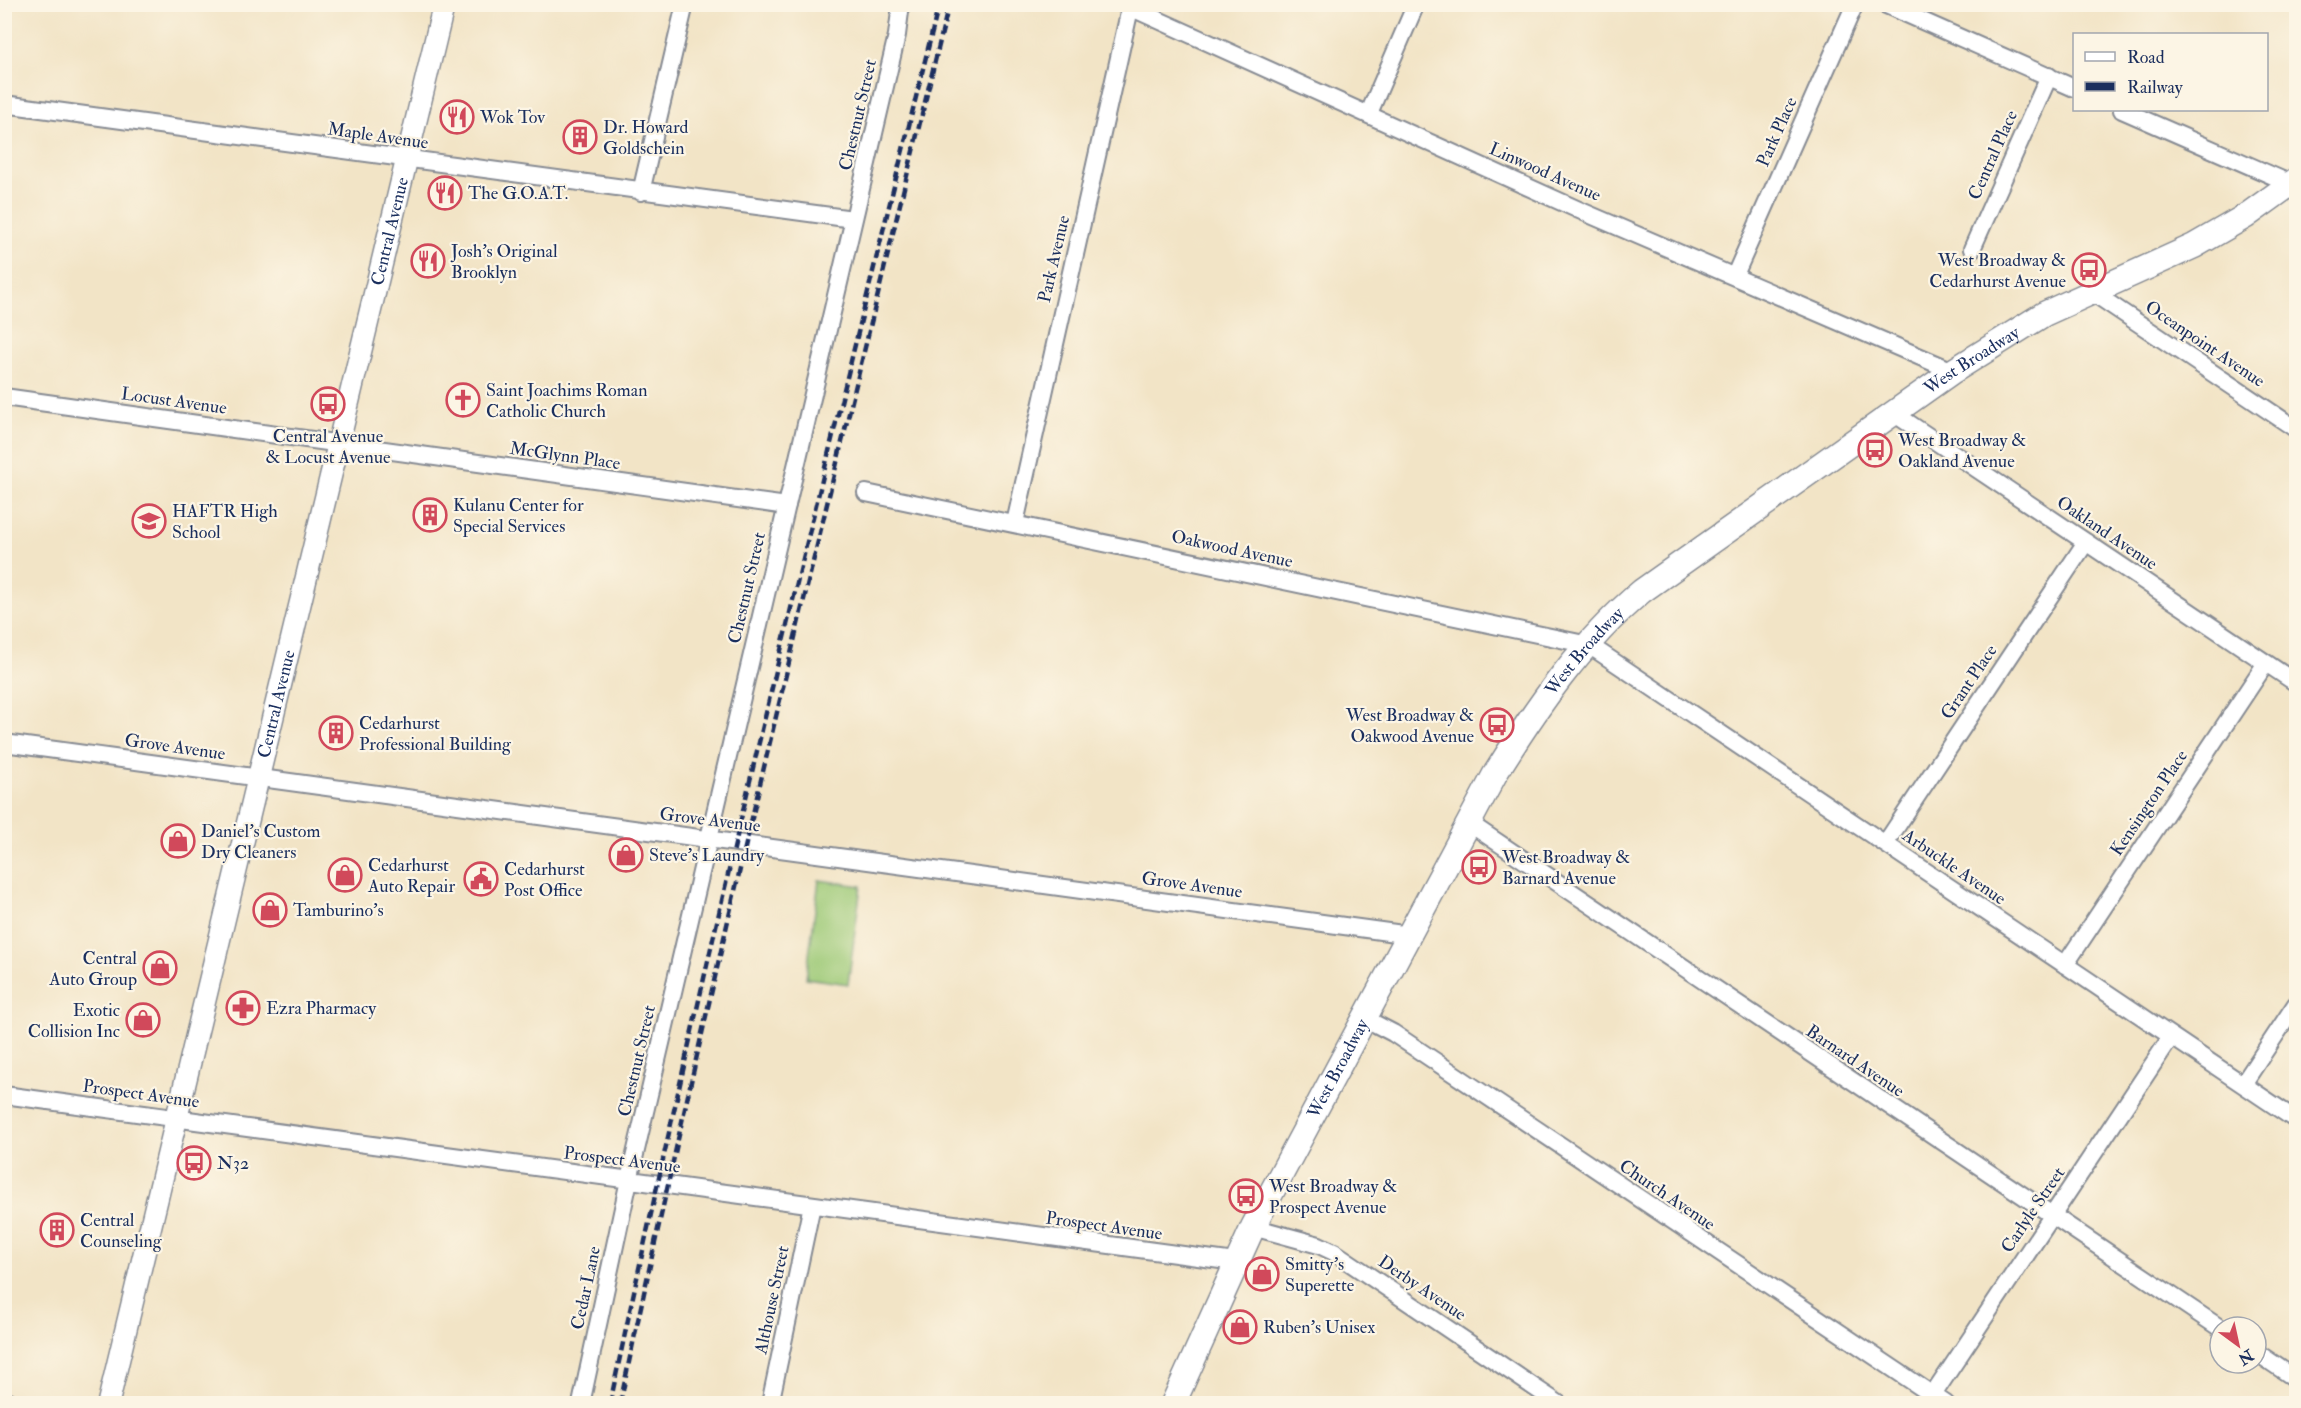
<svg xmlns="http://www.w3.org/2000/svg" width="2301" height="1408" viewBox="0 0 2301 1408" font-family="'IM FELL Double Pica',serif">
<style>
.green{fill:#9cc976;stroke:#5c7c6a;stroke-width:1.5}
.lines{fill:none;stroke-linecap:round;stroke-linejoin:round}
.minor-casing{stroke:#868a92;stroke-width:20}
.tertiary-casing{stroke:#868a92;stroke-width:24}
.secondary-casing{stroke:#868a92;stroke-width:27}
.minor{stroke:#fff;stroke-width:16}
.tertiary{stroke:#fff;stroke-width:21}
.secondary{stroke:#fff;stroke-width:24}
.rail{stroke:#1b2f5e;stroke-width:4.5;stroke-dasharray:9 4.5;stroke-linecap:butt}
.labels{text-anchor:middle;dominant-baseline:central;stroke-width:4.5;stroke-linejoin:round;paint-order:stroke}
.street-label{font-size:18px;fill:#1b2f5e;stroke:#fcf5e5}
.poi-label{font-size:18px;fill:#1b2f5e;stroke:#fcf5e5;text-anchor:start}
</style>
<rect width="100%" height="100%" fill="#fcf5e5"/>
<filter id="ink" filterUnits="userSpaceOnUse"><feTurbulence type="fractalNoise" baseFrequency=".0167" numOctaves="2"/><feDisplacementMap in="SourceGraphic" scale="12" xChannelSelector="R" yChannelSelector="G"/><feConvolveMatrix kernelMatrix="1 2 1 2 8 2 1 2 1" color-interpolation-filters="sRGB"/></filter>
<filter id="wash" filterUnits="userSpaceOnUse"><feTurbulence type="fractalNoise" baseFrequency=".008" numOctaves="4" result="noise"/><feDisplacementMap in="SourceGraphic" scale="24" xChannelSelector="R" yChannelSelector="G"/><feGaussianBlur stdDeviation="1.35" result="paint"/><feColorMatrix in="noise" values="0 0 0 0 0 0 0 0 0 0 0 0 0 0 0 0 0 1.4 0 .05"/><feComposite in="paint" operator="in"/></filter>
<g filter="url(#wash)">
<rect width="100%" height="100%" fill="#f2e4c6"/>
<path class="green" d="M819,880L861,886L848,984L806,978Z"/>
</g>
<g filter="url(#ink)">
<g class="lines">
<g class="minor-casing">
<path id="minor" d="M1123,4L1579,210L1953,371
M1884,4L2074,88
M4,104L853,219
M2122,110L2296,186
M1369,113L1416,4
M641,192L685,4
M1972,249L2049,76
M1735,275L1855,4
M2092,292L2296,429
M4,397L787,506
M1895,414L2296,683
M866,493L1589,645L2296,1120
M1015,523L1131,4
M4,743L1410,935
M1469,823L2220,1328
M1885,844L2086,542
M2065,965L2266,663
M1366,1019L1393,1033L1946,1404
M2243,1084L2296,1004
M4,1095L1235,1262
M1253,1227L1319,1245L1334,1252L1559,1404
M2256,1352L2296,1379
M4,1401L16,1404
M581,1404L629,1180L897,35L901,4
M770,1404L812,1205
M1927,1404L2171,1037"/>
</g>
<g class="tertiary-casing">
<g id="tertiary">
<path id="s1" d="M108,1404L444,4"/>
</g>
</g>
<g class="secondary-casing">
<g id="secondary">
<path id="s2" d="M1173,1404L1253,1227L1495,774C1536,708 1582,641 1642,591L1953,371L2044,314L2194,246L2246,216L2296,180"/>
</g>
</g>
<use href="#minor" class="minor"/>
<use href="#tertiary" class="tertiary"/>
<use href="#secondary" class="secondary"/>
<path class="rail" d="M610,1404C709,935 824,469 939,4
M620,1404C720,935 835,470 949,4"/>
</g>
</g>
<defs>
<g id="restaurant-ring" transform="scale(1.725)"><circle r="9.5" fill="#fcf5e5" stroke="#d1495b" stroke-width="1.5"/><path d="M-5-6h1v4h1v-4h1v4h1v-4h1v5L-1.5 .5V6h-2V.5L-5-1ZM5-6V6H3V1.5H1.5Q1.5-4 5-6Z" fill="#d1495b"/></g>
<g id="building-ring" transform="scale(1.725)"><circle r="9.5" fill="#fcf5e5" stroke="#d1495b" stroke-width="1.5"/><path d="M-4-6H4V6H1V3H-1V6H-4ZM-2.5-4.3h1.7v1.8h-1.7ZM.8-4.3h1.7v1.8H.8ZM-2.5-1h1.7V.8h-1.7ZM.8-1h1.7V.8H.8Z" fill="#d1495b"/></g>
<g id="bus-ring" transform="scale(1.725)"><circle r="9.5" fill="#fcf5e5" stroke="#d1495b" stroke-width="1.5"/><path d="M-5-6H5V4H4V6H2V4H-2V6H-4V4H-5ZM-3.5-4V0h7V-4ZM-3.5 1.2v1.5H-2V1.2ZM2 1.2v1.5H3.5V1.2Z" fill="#d1495b"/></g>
<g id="church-ring" transform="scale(1.725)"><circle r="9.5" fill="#fcf5e5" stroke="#d1495b" stroke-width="1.5"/><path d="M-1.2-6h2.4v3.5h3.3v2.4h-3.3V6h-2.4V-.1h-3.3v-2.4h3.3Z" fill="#d1495b"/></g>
<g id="school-ring" transform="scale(1.725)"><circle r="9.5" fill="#fcf5e5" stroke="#d1495b" stroke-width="1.5"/><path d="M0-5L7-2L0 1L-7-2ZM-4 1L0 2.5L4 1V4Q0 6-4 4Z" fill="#d1495b"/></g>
<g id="shop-ring" transform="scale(1.725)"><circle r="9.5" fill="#fcf5e5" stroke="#d1495b" stroke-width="1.5"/><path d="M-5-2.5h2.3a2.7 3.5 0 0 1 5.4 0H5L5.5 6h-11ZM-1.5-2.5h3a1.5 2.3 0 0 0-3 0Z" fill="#d1495b"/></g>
<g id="civic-ring" transform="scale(1.725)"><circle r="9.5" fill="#fcf5e5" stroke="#d1495b" stroke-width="1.5"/><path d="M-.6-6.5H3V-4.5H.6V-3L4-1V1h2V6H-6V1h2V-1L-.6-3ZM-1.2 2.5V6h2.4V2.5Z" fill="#d1495b"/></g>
<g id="pharmacy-ring" transform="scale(1.725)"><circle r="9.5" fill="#fcf5e5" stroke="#d1495b" stroke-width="1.5"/><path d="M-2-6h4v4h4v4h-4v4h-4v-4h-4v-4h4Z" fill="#d1495b"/></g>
</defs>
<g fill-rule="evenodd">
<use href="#restaurant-ring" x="457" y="117"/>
<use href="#building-ring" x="580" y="137"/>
<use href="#restaurant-ring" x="445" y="193"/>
<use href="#restaurant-ring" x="428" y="261"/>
<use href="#bus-ring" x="2089" y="270"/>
<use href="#church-ring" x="463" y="400"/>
<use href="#bus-ring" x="328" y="404"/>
<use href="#bus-ring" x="1875" y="450"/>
<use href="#building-ring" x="430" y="515"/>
<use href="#school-ring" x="149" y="521"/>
<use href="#bus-ring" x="1497" y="725"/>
<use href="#building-ring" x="336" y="733"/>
<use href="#shop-ring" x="178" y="841"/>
<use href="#shop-ring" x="626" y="855"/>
<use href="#bus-ring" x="1479" y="867"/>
<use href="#shop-ring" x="345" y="875"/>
<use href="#civic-ring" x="481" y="879"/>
<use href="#shop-ring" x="270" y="910"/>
<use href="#shop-ring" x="160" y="968"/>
<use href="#pharmacy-ring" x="243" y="1008"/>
<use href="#shop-ring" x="143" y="1020"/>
<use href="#bus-ring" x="194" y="1163"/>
<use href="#bus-ring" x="1246" y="1196"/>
<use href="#building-ring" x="57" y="1230"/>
<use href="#shop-ring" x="1262" y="1274"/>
<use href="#shop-ring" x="1240" y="1327"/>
</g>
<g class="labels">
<g class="street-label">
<text transform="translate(858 115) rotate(-77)">Chestnut Street</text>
<text transform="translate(1777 132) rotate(-66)">Park Place</text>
<text transform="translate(378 136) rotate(8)">Maple Avenue</text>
<text transform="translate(1993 155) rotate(-66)">Central Place</text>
<text transform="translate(1545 172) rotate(24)">Linwood Avenue</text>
<text stroke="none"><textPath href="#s1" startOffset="1206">Central Avenue</textPath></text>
<text transform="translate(1054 259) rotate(-77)">Park Avenue</text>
<text transform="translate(2205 344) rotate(34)">Oceanpoint Avenue</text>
<text stroke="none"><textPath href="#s2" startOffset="1346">West Broadway</textPath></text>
<text transform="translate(174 401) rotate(8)">Locust Avenue</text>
<text transform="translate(565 456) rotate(8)">McGlynn Place</text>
<text transform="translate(2107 533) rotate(34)">Oakland Avenue</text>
<text transform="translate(1232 549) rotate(12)">Oakwood Avenue</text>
<text transform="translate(747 588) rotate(-77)">Chestnut Street</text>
<text stroke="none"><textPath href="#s2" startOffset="860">West Broadway</textPath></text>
<text transform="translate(1969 682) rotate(-56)">Grant Place</text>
<text stroke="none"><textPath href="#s1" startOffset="720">Central Avenue</textPath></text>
<text transform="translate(175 747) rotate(8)">Grove Avenue</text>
<text transform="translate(2149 803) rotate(-56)">Kensington Place</text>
<text transform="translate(710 820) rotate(7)">Grove Avenue</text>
<text transform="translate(1954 867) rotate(34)">Arbuckle Avenue</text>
<text transform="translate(1192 885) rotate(8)">Grove Avenue</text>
<text transform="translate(637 1061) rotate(-77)">Chestnut Street</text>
<text transform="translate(1855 1061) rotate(34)">Barnard Avenue</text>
<text stroke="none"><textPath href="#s2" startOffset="374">West Broadway</textPath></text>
<text transform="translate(141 1094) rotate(8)">Prospect Avenue</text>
<text transform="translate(622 1160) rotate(7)">Prospect Avenue</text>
<text transform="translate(1667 1195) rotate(34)">Church Avenue</text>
<text transform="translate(2033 1210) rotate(-56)">Carlyle Street</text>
<text transform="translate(1104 1226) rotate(8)">Prospect Avenue</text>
<text transform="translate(586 1288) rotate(-78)">Cedar Lane</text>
<text transform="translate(1422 1288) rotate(34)">Derby Avenue</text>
<text transform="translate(772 1300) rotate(-78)">Althouse Street</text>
</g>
<g class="poi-label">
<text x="480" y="117">Wok Tov</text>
<text x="603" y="127">Dr. Howard<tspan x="603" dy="21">Goldschein</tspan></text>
<text x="468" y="193">The G.O.A.T.</text>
<text x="451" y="251">Josh's Original<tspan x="451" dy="21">Brooklyn</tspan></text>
<text x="2066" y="260" text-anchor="end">West Broadway &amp;<tspan x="2066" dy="21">Cedarhurst Avenue</tspan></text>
<text x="486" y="390">Saint Joachims Roman<tspan x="486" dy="21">Catholic Church</tspan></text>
<text x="328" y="436" text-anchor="middle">Central Avenue<tspan x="328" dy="21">&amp; Locust Avenue</tspan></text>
<text x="1898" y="440">West Broadway &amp;<tspan x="1898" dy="21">Oakland Avenue</tspan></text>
<text x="453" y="505">Kulanu Center for<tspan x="453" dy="21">Special Services</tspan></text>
<text x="172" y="511">HAFTR High<tspan x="172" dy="21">School</tspan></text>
<text x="1474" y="715" text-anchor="end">West Broadway &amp;<tspan x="1474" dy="21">Oakwood Avenue</tspan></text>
<text x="359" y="723">Cedarhurst<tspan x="359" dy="21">Professional Building</tspan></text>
<text x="201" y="831">Daniel's Custom<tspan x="201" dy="21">Dry Cleaners</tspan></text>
<text x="649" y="855">Steve's Laundry</text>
<text x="1502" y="857">West Broadway &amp;<tspan x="1502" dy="21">Barnard Avenue</tspan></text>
<text x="368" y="865">Cedarhurst<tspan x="368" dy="21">Auto Repair</tspan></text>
<text x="504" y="869">Cedarhurst<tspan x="504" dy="21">Post Office</tspan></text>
<text x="293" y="910">Tamburino's</text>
<text x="137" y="958" text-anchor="end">Central<tspan x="137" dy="21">Auto Group</tspan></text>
<text x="266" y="1008">Ezra Pharmacy</text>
<text x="120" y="1010" text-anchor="end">Exotic<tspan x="120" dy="21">Collision Inc</tspan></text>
<text x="217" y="1163">N32</text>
<text x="1269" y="1186">West Broadway &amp;<tspan x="1269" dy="21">Prospect Avenue</tspan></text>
<text x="80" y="1220">Central<tspan x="80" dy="21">Counseling</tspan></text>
<text x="1285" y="1264">Smitty's<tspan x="1285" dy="21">Superette</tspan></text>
<text x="1263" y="1327">Ruben's Unisex</text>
</g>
</g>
<rect width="2301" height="1408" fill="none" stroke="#fcf5e5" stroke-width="24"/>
<rect x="2073" y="33" width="195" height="78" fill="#fcf5e5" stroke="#a2a6af" stroke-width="1.5"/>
<rect x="2085" y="52" width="30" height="9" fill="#ffffff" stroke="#a2a6af" stroke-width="1.5"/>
<text x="2127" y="63" font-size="18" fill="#1b2f5e">Road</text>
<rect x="2085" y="82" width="30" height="9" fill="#1b2f5e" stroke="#a2a6af" stroke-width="1.5"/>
<text x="2127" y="93" font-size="18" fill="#1b2f5e">Railway</text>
<g transform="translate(2238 1345) rotate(147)"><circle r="28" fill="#fcf5e5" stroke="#a2a6af" stroke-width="1.5"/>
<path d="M0-4.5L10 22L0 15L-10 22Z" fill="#d1495b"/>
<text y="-9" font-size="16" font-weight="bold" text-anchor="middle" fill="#1b2f5e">N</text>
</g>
</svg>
